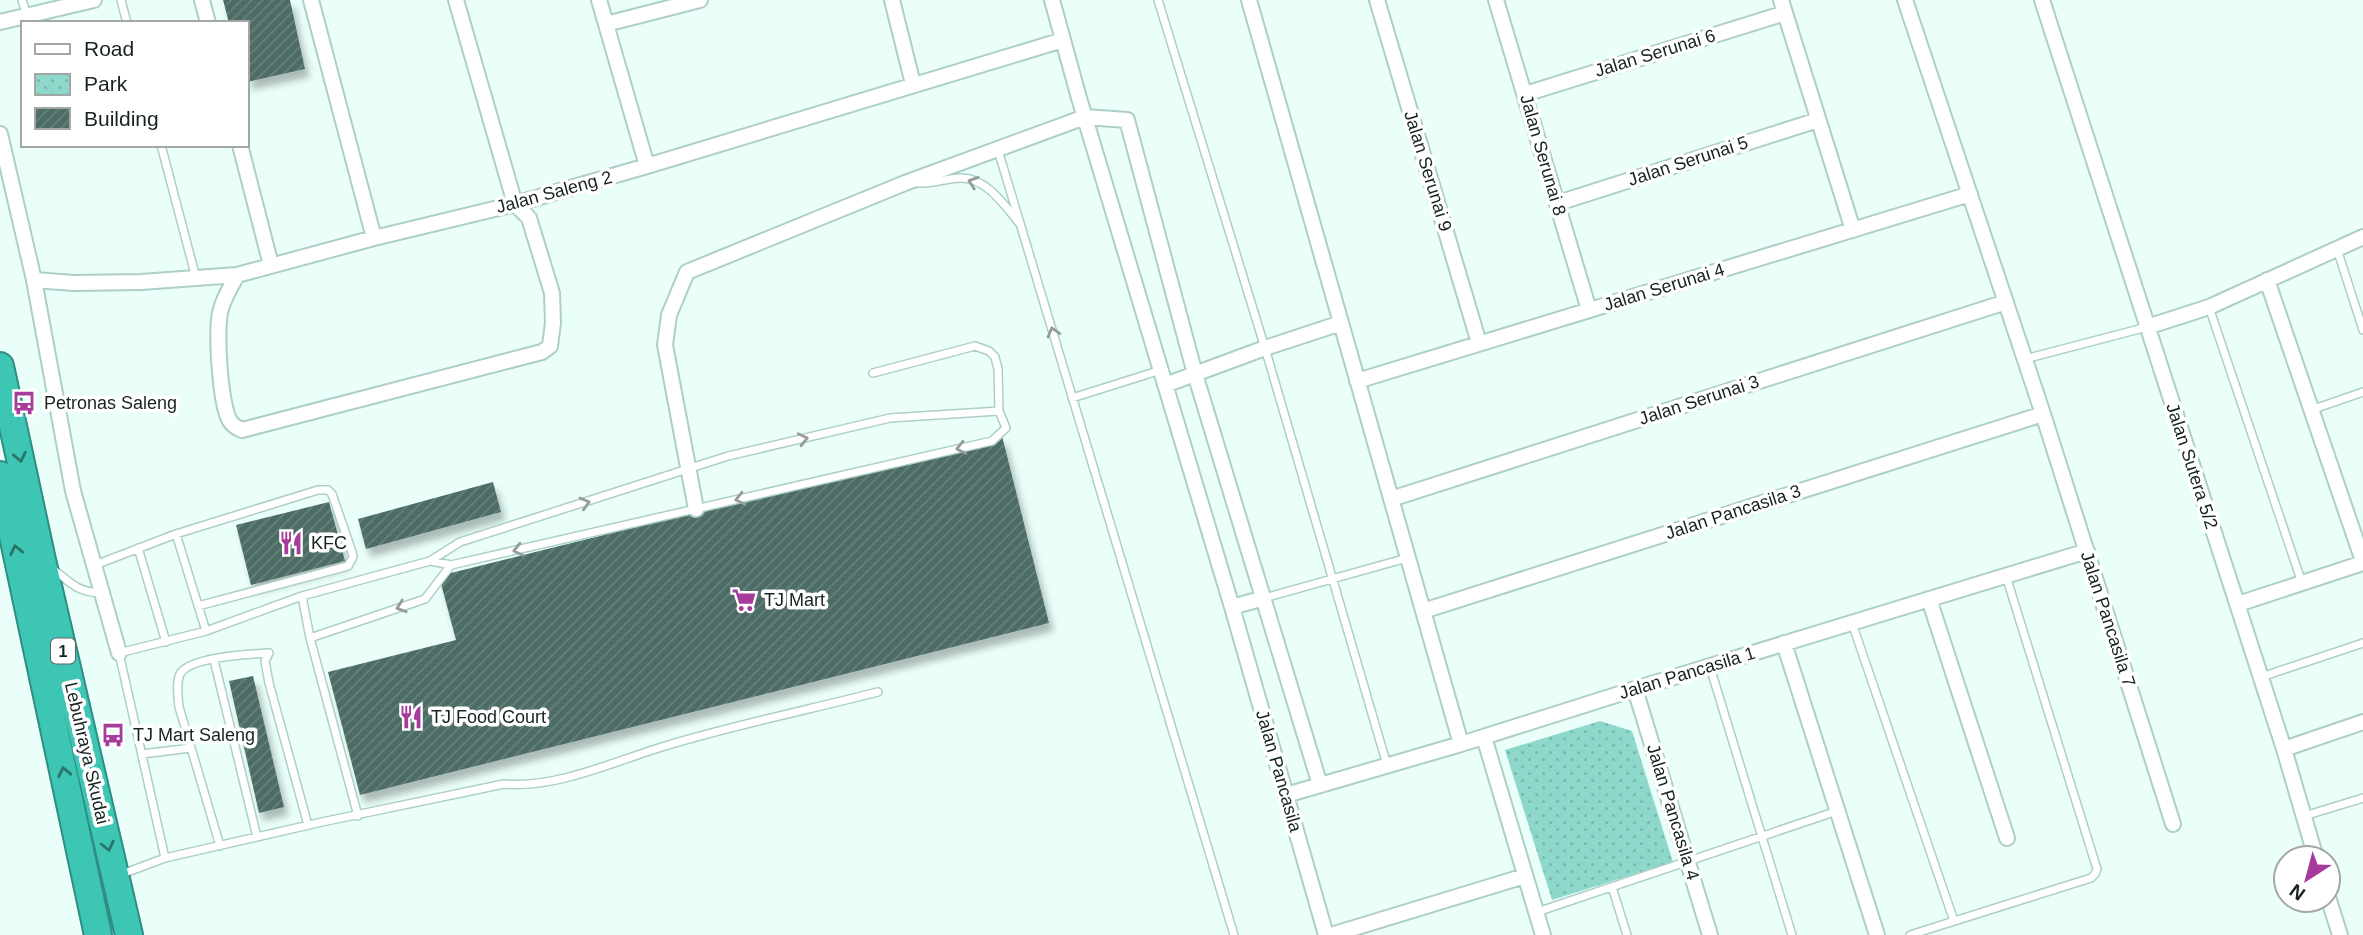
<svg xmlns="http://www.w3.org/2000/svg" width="2363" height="935" viewBox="0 0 2363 935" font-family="Arial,sans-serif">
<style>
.park{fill:url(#park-dots)}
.building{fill:url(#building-hatch);filter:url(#shadow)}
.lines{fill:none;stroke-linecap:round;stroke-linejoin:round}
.lane-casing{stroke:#adcfc8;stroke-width:10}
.street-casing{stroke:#adcfc8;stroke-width:18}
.highway-casing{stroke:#2f8d81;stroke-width:30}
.lane{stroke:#fff;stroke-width:7}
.street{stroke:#fff;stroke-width:14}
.highway{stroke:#3dc6b4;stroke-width:26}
.oneway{stroke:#969c9b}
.oneway2{stroke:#2a746a}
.labels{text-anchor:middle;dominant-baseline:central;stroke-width:7;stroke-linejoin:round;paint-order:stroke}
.shield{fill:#fff;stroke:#5c6564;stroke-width:2}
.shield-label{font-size:16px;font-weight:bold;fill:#162321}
.street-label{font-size:18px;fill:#162321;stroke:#fff}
.poi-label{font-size:18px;fill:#162321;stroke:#fff;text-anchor:start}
</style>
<defs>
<pattern id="park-dots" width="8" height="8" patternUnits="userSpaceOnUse" patternTransform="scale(1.75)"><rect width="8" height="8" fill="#8ed8cb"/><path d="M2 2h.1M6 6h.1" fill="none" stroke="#7ab9ae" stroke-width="1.8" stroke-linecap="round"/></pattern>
<pattern id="building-hatch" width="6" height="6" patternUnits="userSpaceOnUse" patternTransform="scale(1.75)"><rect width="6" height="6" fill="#4d6c66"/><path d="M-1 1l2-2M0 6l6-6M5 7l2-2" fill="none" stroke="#68807c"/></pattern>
<filter id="shadow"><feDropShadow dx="4.5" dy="8" stdDeviation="3.5" flood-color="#0004"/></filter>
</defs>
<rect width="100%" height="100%" fill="#eafffa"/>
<path class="park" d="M1600,721L1632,731L1673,862L1552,900L1505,750Z"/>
<path class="building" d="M223,0H290L305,69L247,82V23H229Z
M1002,436L1049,623L360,795L328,672L456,640L439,576Z
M493,482L501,512L366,549L358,519Z
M329,502L345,561L251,585L236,525Z
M253,676L284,807L259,813L229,681Z"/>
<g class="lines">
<g class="lane-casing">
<path id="lane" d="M22,0L27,16
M121,0L127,23
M1158,0L1265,348L1387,765
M161,145L196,278
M998,150L1234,935
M918,183C932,184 947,178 961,178C987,178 1005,206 1020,224
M2337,249L2363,330
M2209,307L2302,583
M2025,359L2147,327
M1072,398L1161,370
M2311,410L2363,392
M176,534L206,631
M138,548L166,642
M431,561L451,565L992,441L1006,428L999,411L998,369L995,357L989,351L975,346L873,373
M95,565L176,534L318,490H328L332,494L352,552L353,557L348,566L198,606
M53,569C72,584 77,592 102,593
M302,596L310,638L358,816
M1264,598L1407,558
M1852,623L1954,921
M310,638L425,599L451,565
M214,660L257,837
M1710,667L1792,935
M2261,677L2363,643
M142,754L191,748
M2304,816L2363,798
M220,846L179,707C178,697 176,683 180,674C189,657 251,654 269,653L265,661L269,683L308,825
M165,858L119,653L206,631L302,596L430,561L460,542L728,456L890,418L999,411
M122,874L165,858L322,822L504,784C556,789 615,761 665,746C735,725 807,710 878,692
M1612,887L1627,935
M1537,912L1837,811
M1910,935L2091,878L2095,874L2097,869L2006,576"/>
</g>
<g class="street-casing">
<path id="street" d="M202,0L208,23
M311,0L374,238
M599,0L647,166
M892,0L913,84
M1052,0L1079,98L1232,607L1326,935
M1249,0L1461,744
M1377,0L1479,343
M1496,0L1589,310
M1781,0L1853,230
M1905,0L2043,414L2173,824
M2042,0L2284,749L2316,858
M0,22L94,0
M606,24L700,0
M1525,94L1785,13
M0,134L34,280L73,491L119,653
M240,145L271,265
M1558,203L1818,120
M237,275C232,285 224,297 221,309C215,326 220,406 230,421C233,426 237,428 242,430L542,352L550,346L553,323L552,293L529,218L515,204L456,0
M34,280L74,283L141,282L237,275L374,238L515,204L647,166L1063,40
M2267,280L2363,561
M2147,327L2209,307L2363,237
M1357,381L1970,194
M1165,385L1265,348L1341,323
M1391,499L2006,302
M696,509L665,345L669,315L687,272L905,183L1085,117L1127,120L1195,374L1320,785
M1929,599L2007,838
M2238,604L2363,563
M1232,607L1264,598
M1423,611L2043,414
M1784,643L1877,935
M1635,689L1710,935
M1484,737L1543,935
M2284,749L2363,722
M1286,795L1461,744L1635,689L2087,551
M2328,897L2340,935
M1331,935L1525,876"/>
</g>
<g class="highway-casing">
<path id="highway" d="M0,366L42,560L129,935
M0,475L98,935"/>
</g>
<use href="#lane" class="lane"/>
<use href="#street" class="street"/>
<use href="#highway" class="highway"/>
</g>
<defs><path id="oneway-chevron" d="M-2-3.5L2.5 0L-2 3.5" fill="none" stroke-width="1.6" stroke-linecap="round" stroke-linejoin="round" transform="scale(1.75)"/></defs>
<g class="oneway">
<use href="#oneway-chevron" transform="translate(973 182) rotate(-161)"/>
<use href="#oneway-chevron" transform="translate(1053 332) rotate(-106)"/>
<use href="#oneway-chevron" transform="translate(803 439) rotate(-13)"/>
<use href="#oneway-chevron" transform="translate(961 448) rotate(167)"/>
<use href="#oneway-chevron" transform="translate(740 499) rotate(167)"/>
<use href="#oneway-chevron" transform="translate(585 503) rotate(-17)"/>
<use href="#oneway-chevron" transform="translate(518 550) rotate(167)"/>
<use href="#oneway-chevron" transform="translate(401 607) rotate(161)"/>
</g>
<g class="oneway2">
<use href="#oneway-chevron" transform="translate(20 457) rotate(78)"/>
<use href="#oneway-chevron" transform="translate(16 550) rotate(-102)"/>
<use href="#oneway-chevron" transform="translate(64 772) rotate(-102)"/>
<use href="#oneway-chevron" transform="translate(108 846) rotate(77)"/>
</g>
<defs>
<g id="bus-bare" transform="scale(1.89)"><path d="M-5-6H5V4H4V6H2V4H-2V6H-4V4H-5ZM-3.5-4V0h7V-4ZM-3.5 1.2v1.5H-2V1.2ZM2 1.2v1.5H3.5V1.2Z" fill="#a63b9b" stroke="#fff" stroke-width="2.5" paint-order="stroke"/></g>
<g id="restaurant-bare" transform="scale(1.89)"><path d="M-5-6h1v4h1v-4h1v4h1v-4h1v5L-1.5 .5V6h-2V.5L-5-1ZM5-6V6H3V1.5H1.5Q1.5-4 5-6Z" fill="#a63b9b" stroke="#fff" stroke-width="2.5" paint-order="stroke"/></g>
<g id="supermarket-bare" transform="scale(1.89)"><path d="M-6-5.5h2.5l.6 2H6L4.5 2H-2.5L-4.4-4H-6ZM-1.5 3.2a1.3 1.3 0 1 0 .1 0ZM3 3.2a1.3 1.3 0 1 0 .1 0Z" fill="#a63b9b" stroke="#fff" stroke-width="2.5" paint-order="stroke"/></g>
</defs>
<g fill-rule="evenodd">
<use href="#bus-bare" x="24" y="403"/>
<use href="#restaurant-bare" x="291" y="543"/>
<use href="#supermarket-bare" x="744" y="600"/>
<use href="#restaurant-bare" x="411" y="717"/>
<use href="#bus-bare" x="113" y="735"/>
</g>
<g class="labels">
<rect class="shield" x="51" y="638.5" width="24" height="25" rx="5"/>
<g class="shield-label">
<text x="63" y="651">1</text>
</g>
<g class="street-label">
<text transform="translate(1655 53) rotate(-17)">Jalan Serunai 6</text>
<text transform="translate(1543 155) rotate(74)">Jalan Serunai 8</text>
<text transform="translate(1688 161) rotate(-18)">Jalan Serunai 5</text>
<text transform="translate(1428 171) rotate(73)">Jalan Serunai 9</text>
<text transform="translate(554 192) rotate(-15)">Jalan Saleng 2</text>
<text transform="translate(1664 287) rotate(-17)">Jalan Serunai 4</text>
<text transform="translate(1699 400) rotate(-18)">Jalan Serunai 3</text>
<text transform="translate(2192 466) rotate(72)">Jalan Sutera 5/2</text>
<text transform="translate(1733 512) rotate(-18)">Jalan Pancasila 3</text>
<text transform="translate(2108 619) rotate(72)">Jalan Pancasila 7</text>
<text transform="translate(1687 673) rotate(-17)">Jalan Pancasila 1</text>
<text transform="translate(87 753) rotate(77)">Lebuhraya Skudai</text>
<text transform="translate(1279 771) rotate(74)">Jalan Pancasila</text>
<text transform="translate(1673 812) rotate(73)">Jalan Pancasila 4</text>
</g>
<g class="poi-label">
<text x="44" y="403">Petronas Saleng</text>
<text x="311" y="543">KFC</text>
<text x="764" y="600">TJ Mart</text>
<text x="431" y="717">TJ Food Court</text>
<text x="133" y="735">TJ Mart Saleng</text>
</g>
</g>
<rect x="21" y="21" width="228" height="126" fill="#ffffff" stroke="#a2a7a6" stroke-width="2"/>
<rect x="35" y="44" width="35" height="10" fill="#ffffff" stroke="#a2a7a6" stroke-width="2"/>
<text x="84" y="56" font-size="21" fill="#162321">Road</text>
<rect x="35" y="74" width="35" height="21" fill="url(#park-dots)" stroke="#a2a7a6" stroke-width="2"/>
<text x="84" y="91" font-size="21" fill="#162321">Park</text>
<rect x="35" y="108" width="35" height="21" fill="url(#building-hatch)" stroke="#a2a7a6" stroke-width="2"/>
<text x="84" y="126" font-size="21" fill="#162321">Building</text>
<g transform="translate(2307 879) rotate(216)"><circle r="33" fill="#ffffff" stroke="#a2a7a6" stroke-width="2"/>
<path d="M0-5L12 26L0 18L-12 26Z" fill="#a63b9b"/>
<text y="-10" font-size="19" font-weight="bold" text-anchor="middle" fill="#162321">N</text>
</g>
</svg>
